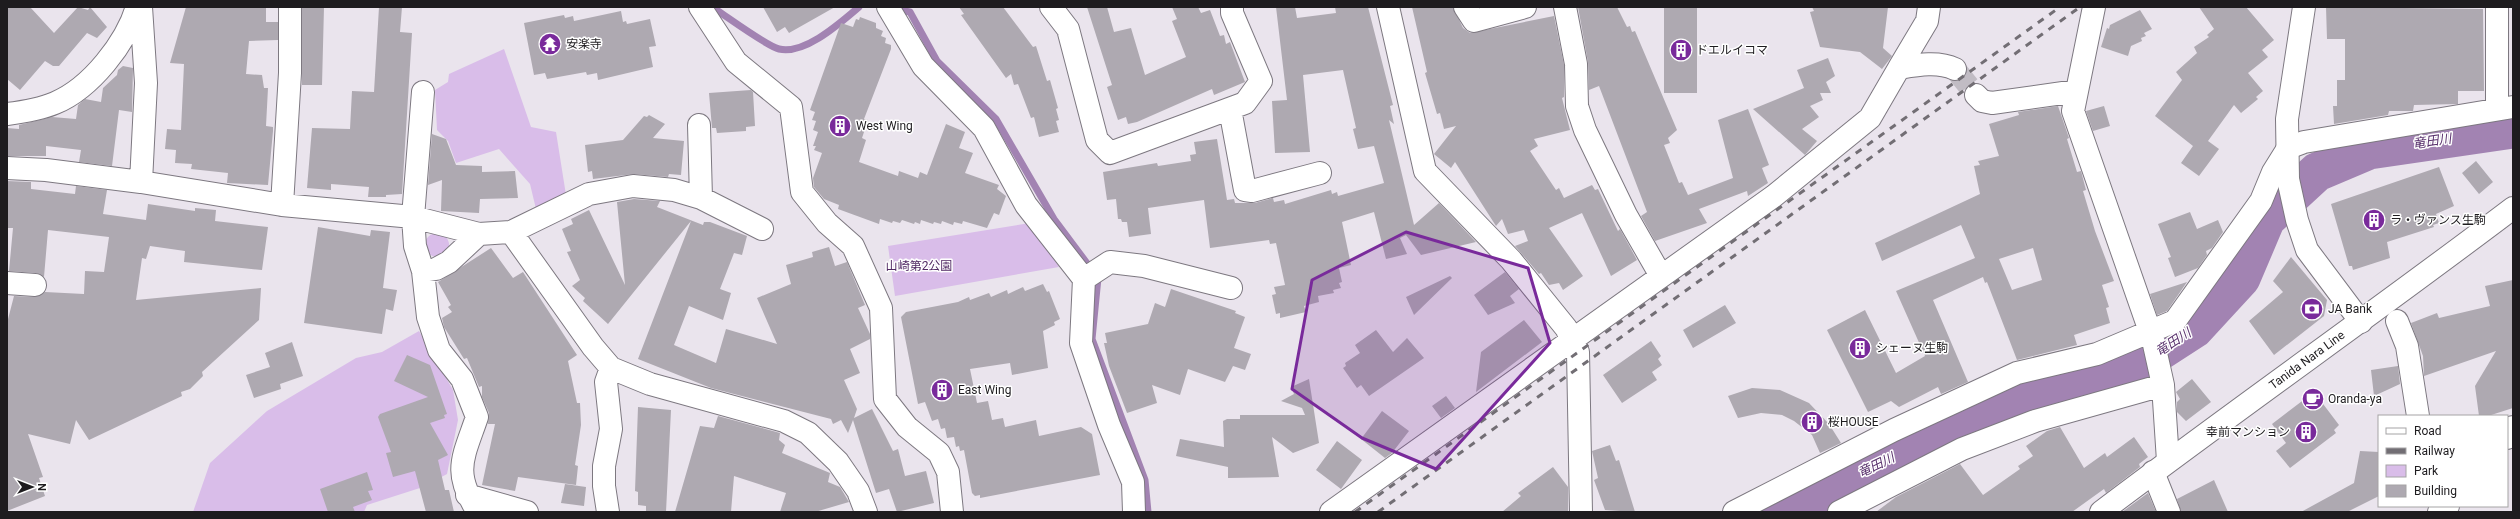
<svg xmlns="http://www.w3.org/2000/svg" width="2520" height="519" viewBox="0 0 2520 519" font-family="Roboto,'Noto Sans JP',sans-serif">
<style>
.green{fill:#d9bde9}
.lines{fill:none;stroke-linecap:round;stroke-linejoin:round}
.stream{stroke:#a283b2;stroke-width:7}
.river{stroke:#a283b2;stroke-width:39}
.building{fill:#aea9b1;fill-rule:evenodd}
.street-tunnel{stroke:#c1bcc4;stroke-width:22;stroke-dasharray:22 11;stroke-linecap:butt}
.street-casing{stroke:#7d7880;stroke-width:24}
.secondary-casing{stroke:#7d7880;stroke-width:24}
.street{stroke:#fff;stroke-width:22}
.secondary{stroke:#fff;stroke-width:22}
.rail{stroke:#726e74;stroke-width:3;stroke-dasharray:7 7;stroke-linecap:butt}
.marked{fill:#792a9b;fill-opacity:0.2;stroke:#792a9b;stroke-width:3;stroke-linejoin:round}
.labels{text-anchor:middle;dominant-baseline:central;stroke-width:3;stroke-linejoin:round;paint-order:stroke}
.poi-label{font-size:12px;fill:#1e1c1f;stroke:#fff;text-anchor:start}
.park-label{font-size:12px;fill:#502863;stroke:#fff}
.street-label{font-size:12px;fill:#1e1c1f;stroke:#fff}
.water-label{font-size:13px;font-style:italic;fill:#58306c;stroke:#fff}
</style>
<rect width="100%" height="100%" fill="#eae4ed"/>
<path class="green" d="M504,49L531,127L556,132L566,195L536,209L530,184L499,149L456,163L448,141L437,130L435,90L448,82L449,74Z
M1030,223L1059,267L895,296L888,246Z
M425 245a12 12 0 1 1 24 0a12 12 0 1 1-24 0Z
M419,331L453,390L458,420L447,474L423,487L367,505L364,512H193L210,463L267,411L356,358L382,352Z"/>
<g class="lines">
<path class="stream" d="M715,7L718,11C730,19 767,46 779,49C805,55 840,23 859,7
M894,9L910,12L937,61L996,119L1054,219L1098,278L1092,339L1145,480L1148,512"/>
<path class="river" d="M1781,512L2010,399L2143,362L2194,329L2241,278L2266,219L2317,172L2369,150L2513,129"/>
</g>
<path class="building" d="M7,7H30L54,33L78,7L88,10L90,7L107,27L97,38L87,33L59,66H53L45,61L20,90L7,79Z
M186,7H266V22H278V40L249,41L246,74L262,75L264,88H268L266,126L273,127V131L268,185L227,183L228,173L191,169L192,164L175,163L176,150L165,149L167,129L181,130L184,64L170,63Z
M302,7H324L322,85H302Z
M379,7H402L400,32L412,33L402,194L386,195V197H368L369,187L331,184V190L307,188L312,128L350,129L352,91L374,92Z
M763,7H835L789,33L785,27L777,32Z
M959,7H1003L1033,47L1036,46L1047,81L1050,80L1058,108L1056,109L1059,120L1056,121L1059,132L1039,137L1034,117L1031,118L1018,84L1014,85L1011,74L1006,78L961,15L964,14Z
M1087,7H1107L1114,32L1131,28L1145,75L1186,57L1172,21L1177,19L1172,7H1198L1201,13L1210,10L1220,36L1224,35L1226,44L1230,42L1245,82L1214,95L1212,89L1137,122L1128,124L1126,117L1118,120L1107,87L1112,85Z
M1276,7H1295L1297,18L1336,13L1335,7H1368L1393,105L1390,106L1394,124L1389,120L1414,225L1439,203L1476,242L1421,255L1406,235L1400,238L1407,254L1386,259L1374,212L1342,222L1351,265L1339,268L1342,282L1339,283L1341,288L1333,290L1334,293L1318,296L1319,302L1304,306L1306,312L1280,318V313L1276,314L1272,295L1276,294L1274,287L1285,285L1276,243L1270,244L1269,240L1210,248L1204,200L1148,208L1151,234L1129,237L1127,222H1122L1121,219H1118L1116,199L1107,200L1103,172L1157,163L1158,166L1191,161L1190,155L1196,154L1194,142L1217,139L1227,200L1234,199L1235,203H1255L1273,198L1274,202L1284,200L1285,204L1331,190L1332,194L1337,192L1338,196L1384,183L1374,146L1358,149L1353,129L1356,128L1343,70L1303,75L1310,152L1275,153L1272,101L1287,100Z
M1412,7H1453L1463,28L1470,33L1554,16L1564,65V97L1562,98L1570,130L1534,139L1538,146L1530,151L1556,190L1559,188L1564,198L1592,185L1595,190L1598,189L1618,231L1620,229L1637,260L1611,276L1582,213L1549,228L1583,276L1563,290L1559,283L1549,285L1541,273L1539,274L1515,246L1528,241L1524,230L1508,234L1502,219L1496,226L1455,162L1451,168L1434,154L1456,126L1444,129L1440,113L1437,114L1425,73L1427,72Z
M1578,7H1617L1627,27L1630,26L1632,32L1635,31L1677,130L1668,138L1670,143L1664,145L1679,183L1682,182L1688,195L1733,178L1718,120L1748,109L1769,165L1762,168L1768,183L1748,196L1747,191L1699,209L1707,223L1655,241L1641,216L1647,212L1599,86L1589,90L1588,62Z
M1664,7H1697V93H1664Z
M1812,7H1888L1883,48L1892,56L1889,60L1882,69L1860,52L1820,47L1810,12L1814,11Z
M2199,7H2246L2274,40L2262,50L2268,57L2248,73L2263,91L2256,97L2258,99L2241,113L2234,105L2208,141L2219,149L2199,176L2181,163L2193,146L2155,116L2182,80L2176,72L2197,53L2194,47L2209,37L2207,35L2214,29Z
M2326,7L2483,9L2484,91H2458V104L2414,105L2413,111H2389L2388,115L2334,124L2333,106H2337V80H2345V39H2327Z
M2140,10L2152,29L2144,33L2146,36L2141,38L2142,41L2131,46L2128,56L2101,47L2107,28L2109,29L2110,25Z
M621,11L623,22L626,21L627,24L650,19L656,46L649,47L653,67L598,80L597,73L587,75L586,72L547,79L545,73L534,75L524,23L564,15L565,18L573,16L574,21Z
M860,17L876,23V28L883,31L881,36L886,38L885,43L891,45V49L864,119L868,120L862,138L866,140L859,162L898,176L899,171L918,178L920,172L927,175L946,124L965,132L959,148L973,153L965,173L999,185L997,189L1006,196L999,215L994,213L987,228L963,221L962,224L954,222L953,225L942,221L941,224L934,222L933,224L921,220L920,224L915,222L914,224L902,220L900,223L893,221L892,223L880,219L879,224L838,209L839,205L824,199L814,187L813,178L822,153L814,150L816,146H813L818,132L813,130L816,121L812,120L815,112L810,110L841,23L853,27L856,19L859,20Z
M1828,58L1835,76L1826,82L1831,93H1820L1823,100L1810,106L1819,117L1802,129L1817,141L1805,155L1753,109L1804,88L1797,70Z
M123,66L133,68L132,112L119,110L112,166L79,162L81,150L46,146V156H8L7,128L19,129V125L52,117L76,119L78,105L85,99L101,102L103,88L117,75L118,70Z
M751,90L753,92L755,126L746,127V131L717,133L716,128H712L709,93Z
M2058,106L2069,138L2067,139L2077,172L2081,171L2086,190L2083,191L2095,231L2114,281L2102,285L2109,307L2106,308L2110,323L2074,335L2077,345L2017,360L1987,282L1985,283L1983,277L1933,300L1968,382L1941,394L1938,387L1899,407L1891,401L1868,412L1827,330L1865,310L1896,373L1925,356L1896,291L1975,258L1961,225L1882,261L1875,243L1980,194L1974,166L1980,165L1978,161L1999,156L1989,124L2019,115L2018,112ZM2033,248L2042,280L2012,290L1999,259Z
M2104,106L2110,126L2093,131L2086,111Z
M649,115L665,124L653,138L684,141L681,175L669,174L668,177L634,174L593,179L592,171L588,172L585,145L623,140L644,116L647,117Z
M432,134L446,139L456,165L482,166V172L515,171L518,198L480,199L479,213L441,211L442,180L428,185Z
M2476,161L2493,182L2479,194L2462,173Z
M2439,167L2454,206L2436,214L2439,223L2433,225L2434,227L2387,242L2390,258L2353,270L2352,266H2349L2331,204Z
M7,181L31,182V189L75,194L76,186L107,190L103,214L146,220L148,204L195,211V208L216,210L215,221L268,227L262,270L184,262L185,251L150,246L146,259L142,258L136,300L261,288L259,320L202,372L203,376L190,389L181,392L182,396L89,440L76,420L70,444L28,434L43,477L39,478L45,496L7,511V323L14,296L34,297L45,292L84,294L85,271L104,272L109,237L48,230L44,277L36,273L9,271L13,228H7Z
M634,199L660,201L657,207L703,225L704,222H710L747,236L742,255L734,253L720,289L731,293L723,320L689,306L674,345L716,363L726,329L777,344L757,298L791,284L786,265L813,257L812,252L829,247L835,266L847,262L865,305L858,308L870,334V339L850,349L860,373L844,380L857,409L854,418L872,409L893,451L898,449L905,476L926,471L934,503L897,512L889,489L876,493L853,420L848,433L841,420L833,424L831,419L711,388L638,359L691,221L608,324L583,301L585,298L572,286L580,280L567,252L571,251L562,229L573,224L571,219L589,210L625,285L617,202Z
M2190,212L2197,229L2218,220L2223,232L2212,248L2206,251L2207,255L2198,268L2175,277L2168,258L2171,257L2158,224Z
M318,227L370,236L371,230L390,232L383,288L397,290L393,311L386,309L382,334L304,323Z
M491,248L513,278L523,272L577,355L568,361L577,403H580L581,425L575,465L578,466L576,485L518,477L515,491L482,485L495,424H488L489,413L482,397V386L479,387L467,358L464,359L444,327L442,318L452,312L448,307L451,305L438,282Z
M2291,257L2327,300L2324,316L2274,355L2249,321L2283,292L2273,281Z
M1505,272L1519,289L1510,296L1515,303L1488,315L1474,295Z
M1450,276L1452,278L1414,315L1406,297Z
M2513,280V408L2488,416H2479L2475,386L2496,351L2424,376L2423,356L2411,323L2437,313L2439,318L2490,306L2485,286Z
M2187,282L2167,311L2157,315L2150,294Z
M1043,284L1047,292L1049,291L1060,319L1054,322L1055,325L1043,331L1048,368L1012,375L1010,363L970,369L977,403L988,401L992,420L1003,418L1005,427L1036,420L1039,436L1081,427L1092,434L1100,475L980,498V495L975,496L972,493L964,450L960,451L959,446L956,447L954,437L947,438L945,428L941,429L938,419L932,421L925,402L918,404L901,317L906,312L958,302L969,297L970,300L989,293L991,297L1007,290L1008,294L1023,287L1025,291Z
M1171,289L1236,311L1235,313L1245,317L1234,348L1251,354L1245,370L1233,366L1225,382L1188,369L1180,395L1152,385L1157,403L1127,413L1109,366L1104,343H1107L1105,333L1148,324L1155,303L1165,307Z
M1725,305L1736,323L1693,348L1683,330Z
M1524,320L1542,342L1476,392L1481,352Z
M1376,330L1393,352L1407,338L1424,358L1369,396L1361,385L1357,388L1343,368L1346,366L1345,363L1360,353L1355,345Z
M1651,341L1661,356L1658,359L1662,365L1652,372L1657,380L1622,403L1603,375Z
M292,342L303,376L280,384L281,389L254,398L246,375L270,367L265,353Z
M407,355L430,365L447,414L444,415L445,418L430,423L448,455L438,460L445,490H449L454,512H426L415,471L393,477L386,453L391,452L378,417L380,414L428,397L394,381Z
M2398,366L2400,384L2374,396L2371,370Z
M1309,379L1319,443L1293,453L1272,437L1279,477L1228,478V467L1176,456L1180,439L1224,447L1223,421L1227,419H1240V415H1305L1302,408L1281,401L1294,394L1291,387Z
M2192,379L2211,402L2186,421L2177,412V402L2180,399L2176,392Z
M1752,388L1780,390L1809,403L1829,424L1841,443L1820,453L1812,435L1794,421L1782,415L1761,413L1738,418L1728,396Z
M2314,392L2339,425L2334,430L2336,433L2290,468L2276,451L2286,443L2272,424Z
M1446,396L1455,408L1441,418L1432,406Z
M638,407L671,410L666,512H646V506L638,505V492L635,491Z
M1382,411L1409,431L1392,453L1385,458L1361,439Z
M718,416L780,433L779,440L785,445L782,453L830,473L828,482L840,487L849,502L815,512H780L786,493L734,476L731,512H675L700,426L714,428Z
M2060,427L2084,468L2105,453L2107,457L2134,437L2148,457L2139,464L2140,467L2106,493L2104,489L2072,512H1876L1896,497L1960,464L1983,495L2020,469L2018,466L2033,456L2026,446L2047,431Z
M1337,441L1362,460L1341,489L1316,470Z
M1610,445L1616,461L1619,460L1635,512L1605,510L1594,480L1598,478L1592,451Z
M2360,451L2379,452V496L2347,512H2301L2354,483Z
M1553,467L1568,487V512H1502L1521,496L1518,493Z
M367,472L373,490L368,491L372,500L353,507L355,512H328L320,489Z
M2214,480L2228,512H2181L2177,499Z
M565,484L586,487L584,506L561,503Z
M2148,493L2156,512H2122Z"/>
<g class="lines">
<path class="street-tunnel" d="M1955,69L1976,95"/>
<g class="street-casing">
<path id="street" d="M700,7L736,62L791,107L802,192L827,223L853,246L881,308L885,399L907,427L939,453L948,472L952,512
M888,7L923,66L984,128L1026,205L1084,279L1081,343L1109,425L1133,482L1134,512
M1051,7L1068,29L1097,140L1110,153L1245,103L1261,81L1232,13V7
M1388,7L1425,171L1511,260L1566,328L1578,352L1581,512
M1465,7L1474,21L1525,7
M1565,7L1576,64L1577,106L1585,130L1626,215L1661,276
M2094,7L2073,111L2153,340L2163,385L2168,461
M2497,7V109
M1899,68L1927,21L1929,7
M423,92L413,217L415,246L423,271L428,317L439,350L462,379L477,417C463,458 452,472 478,512
M1976,95L1982,101L1992,103L2077,91
M1230,109L1245,190L1252,191L1320,173
M7,114C23,112 41,109 55,103C91,88 126,43 137,7
M699,125L701,198
M7,168L46,170L141,182L282,205L413,217L479,234
M141,182L146,83L141,7
M282,205L290,73V7
M511,232L593,347L611,368L650,384L784,421L808,433L838,462L858,491L866,512
M423,271L436,269L449,262L479,234L511,232L589,194L633,186L674,190L701,198L762,229
M1084,279L1110,262L1144,266L1231,288
M7,283L35,285
M2397,321L2407,346L2418,416
M2507,438L2513,427
M2153,472L2169,512
M467,495L527,512
M608,512L604,486V466L611,429L606,382L611,368
M1331,512L1774,196L1870,118L1899,68C1917,65 1938,61 1955,69
M1734,512L1894,430L2017,373L2097,354L2175,321L2261,201L2273,172L2288,148L2304,142L2513,107
M1839,512L1962,449L2035,421L2163,385
M2439,512L2448,506"/>
</g>
<g class="secondary-casing">
<g id="secondary">
<path d="M2304,7L2287,119L2288,179L2297,220L2307,250L2361,322"/>
<path id="s1" d="M2101,512C2237,409 2377,311 2513,208"/>
</g>
</g>
<use href="#street" class="street"/>
<use href="#secondary" class="secondary"/>
<path class="rail" d="M1355,512L2060,7
M1378,512L2080,7"/>
</g>
<path class="marked" d="M1406,232L1528,268L1550,343L1436,469L1362,438L1292,389L1312,280Z"/>
<defs>
<g id="temple-disc" transform="scale(1.15)"><circle r="9.5" fill="#792a9b" stroke="#fff"/><path d="M0-6L5-2H3V0L6.5 2.5H4V6H1.5V3h-3V6H-4V2.5H-6.5L-3 0V-2H-5Z" fill="#fff"/></g>
<g id="building-disc" transform="scale(1.15)"><circle r="9.5" fill="#792a9b" stroke="#fff"/><path d="M-4-6H4V6H1V3H-1V6H-4ZM-2.5-4.3h1.7v1.8h-1.7ZM.8-4.3h1.7v1.8H.8ZM-2.5-1h1.7V.8h-1.7ZM.8-1h1.7V.8H.8Z" fill="#fff"/></g>
<g id="bank-disc" transform="scale(1.15)"><circle r="9.5" fill="#792a9b" stroke="#fff"/><path d="M-6-4H6V4H-6ZM0-2.3a2.3 2.3 0 1 0 0 4.6a2.3 2.3 0 1 0 0-4.6Z" fill="#fff"/></g>
<g id="cafe-disc" transform="scale(1.15)"><circle r="9.5" fill="#792a9b" stroke="#fff"/><path d="M-5.5-4.5H6V0H3Q3 3.5 0 3.5H-2.5Q-5.5 3.5-5.5 0ZM3-3.2v2h1.7v-2ZM-6 4.5H4V6H-6Z" fill="#fff"/></g>
</defs>
<g fill-rule="evenodd">
<use href="#temple-disc" x="550" y="44"/>
<use href="#building-disc" x="1681" y="50"/>
<use href="#building-disc" x="840" y="126"/>
<use href="#building-disc" x="2374" y="220"/>
<use href="#bank-disc" x="2312" y="309"/>
<use href="#building-disc" x="1860" y="348"/>
<use href="#building-disc" x="942" y="390"/>
<use href="#cafe-disc" x="2313" y="399"/>
<use href="#building-disc" x="1812" y="422"/>
<use href="#building-disc" x="2306" y="432"/>
</g>
<g class="labels">
<g class="poi-label">
<text x="566" y="44">安楽寺</text>
<text x="1696" y="50">ドエルイコマ</text>
<text x="856" y="126">West Wing</text>
<text x="2390" y="220">ラ・ヴァンス生駒</text>
<text x="2328" y="309">JA Bank</text>
<text x="1876" y="348">シェーヌ生駒</text>
<text x="958" y="390">East Wing</text>
<text x="2328" y="399">Oranda-ya</text>
<text x="1828" y="422">桜HOUSE</text>
<text x="2290" y="432" text-anchor="end">幸前マンション</text>
</g>
<g class="park-label">
<text x="919" y="266">山崎第2公園</text>
</g>
<g class="street-label">
<text stroke="none"><textPath href="#s1" startOffset="256">Tanida Nara Line</textPath></text>
</g>
<g class="water-label">
<text transform="translate(2432 141) rotate(-8)">竜田川</text>
<text transform="translate(2173 342) rotate(-33)">竜田川</text>
<text transform="translate(1876 465) rotate(-26)">竜田川</text>
</g>
</g>
<rect width="2520" height="519" fill="none" stroke="#1e1c1f" stroke-width="16"/>
<rect x="2378" y="415" width="130" height="92" fill="#ffffff" stroke="#a5a4a5"/>
<rect x="2386" y="428" width="20" height="6" fill="#ffffff" stroke="#a5a4a5"/>
<text x="2414" y="435" font-size="12" fill="#1e1c1f">Road</text>
<rect x="2386" y="448" width="20" height="6" fill="#726e74" stroke="#a5a4a5"/>
<text x="2414" y="455" font-size="12" fill="#1e1c1f">Railway</text>
<rect x="2386" y="465" width="20" height="12" fill="#d9bde9" stroke="#a5a4a5"/>
<text x="2414" y="475" font-size="12" fill="#1e1c1f">Park</text>
<rect x="2386" y="485" width="20" height="12" fill="#aea9b1" stroke="#a5a4a5"/>
<text x="2414" y="495" font-size="12" fill="#1e1c1f">Building</text>
<g transform="translate(32 487) rotate(90)" stroke="#ffffff" stroke-width="3" paint-order="stroke">
<path d="M0-3L7 15L0 10L-7 15Z" fill="#1e1c1f"/>
<text y="-6" font-size="11" font-weight="bold" text-anchor="middle" fill="#1e1c1f">N</text>
</g>
</svg>
